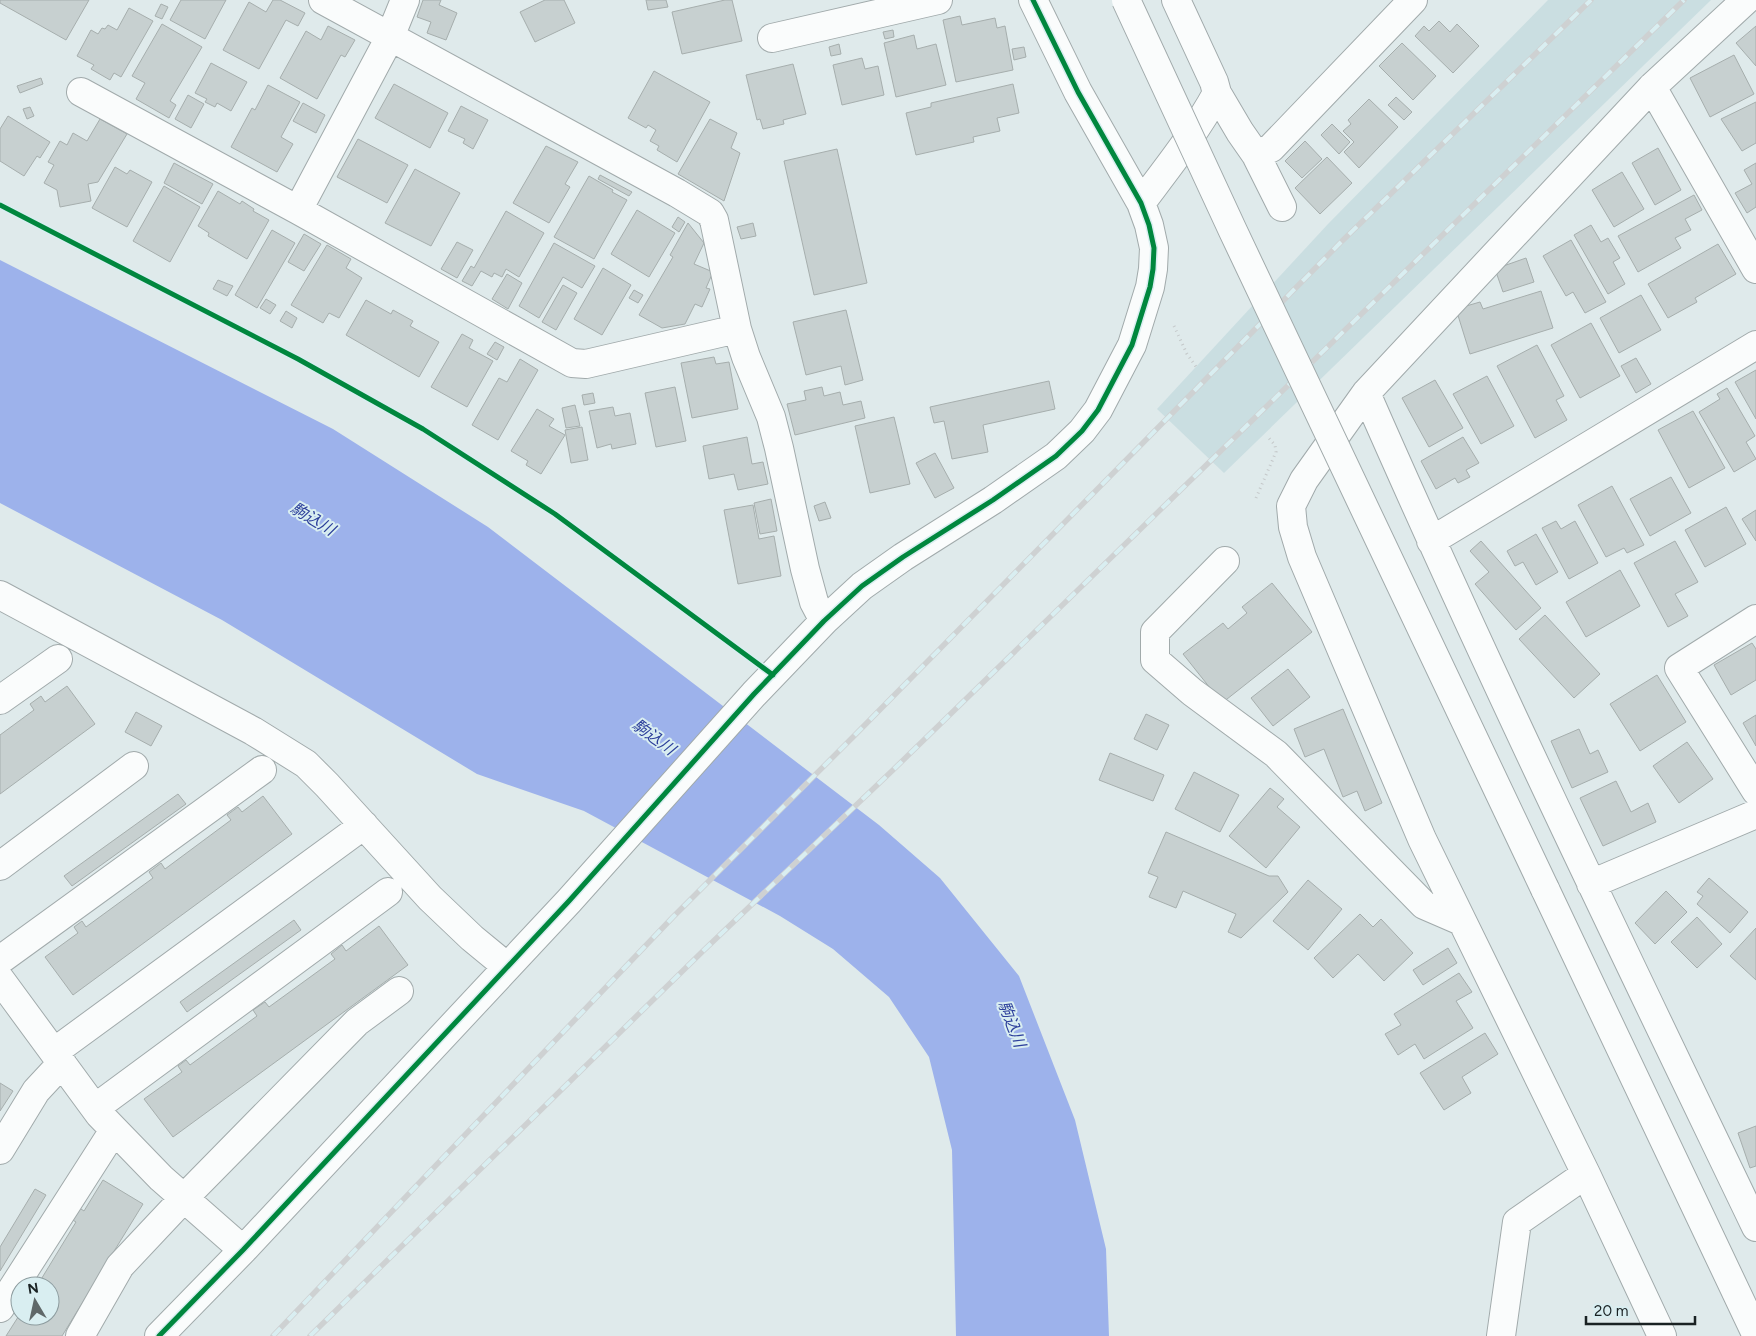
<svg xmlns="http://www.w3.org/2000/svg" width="1756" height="1336" viewBox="0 0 1756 1336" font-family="Figtree,'Noto Sans JP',sans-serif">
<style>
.built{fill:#cadee1}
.water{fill:#9db2eb}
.building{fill:#c7d0d0;stroke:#a6aead}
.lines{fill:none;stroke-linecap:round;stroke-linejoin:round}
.minor-casing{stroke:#a1aaab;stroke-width:30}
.path{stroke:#c4c8c9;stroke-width:3;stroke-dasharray:1 4;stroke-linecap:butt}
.minor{stroke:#fafcfc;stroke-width:28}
.rail-casing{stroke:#ced1d2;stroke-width:5.5}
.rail{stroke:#d9eef1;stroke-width:4;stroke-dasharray:11;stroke-linecap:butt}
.minor-bridge-casing{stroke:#a1aaab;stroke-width:30;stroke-linecap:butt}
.minor-bridge{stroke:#fafcfc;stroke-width:28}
.cycleway-casing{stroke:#d9eef1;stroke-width:8}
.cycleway{stroke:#00873e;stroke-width:5}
.labels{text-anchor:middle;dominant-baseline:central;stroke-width:4;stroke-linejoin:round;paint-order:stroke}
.water-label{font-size:16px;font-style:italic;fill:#2c3f9b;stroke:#d9eef1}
</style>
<rect width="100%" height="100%" fill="#dfeaeb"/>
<path class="built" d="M1548,0H1711L1224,473L1157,409L1328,224Z"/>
<path class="water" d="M0,260L333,429L488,527L879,825L940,878L1019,976L1075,1120L1106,1249L1109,1336H956L952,1150L929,1057L889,997L833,949L780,916L584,811L477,774L222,620L0,503Z"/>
<path class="building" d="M0,0H89L66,40L0,3Z
M181,0H226L205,39L170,20Z
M273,0H280L305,13L298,26L286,20L259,69L223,50L249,2L266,12Z
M423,0H441L439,5L457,13L446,40L427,33L431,22L417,17Z
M545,0H564L575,23L535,42L520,12Z
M646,0H666L668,7L648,10Z
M725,0H732L742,41L682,54L672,12Z
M161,4L168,7L162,19L155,16Z
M129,8L153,21L121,77L114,73L110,80L91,69L94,65L77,56L91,30L98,34L102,28L105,29L108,25L117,30Z
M960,16L962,25L995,18L997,28L1005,26L1013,70L956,82L943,20Z
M1439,21L1450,32L1457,24L1479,46L1453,73L1415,36L1424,26L1429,31Z
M162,24L202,47L170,101L176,105L169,118L136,99L145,83L132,76Z
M328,26L355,40L345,57L341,55L317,99L280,78L306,31L321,40Z
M1756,26V66L1736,43Z
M893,30L894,37L885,39L883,32Z
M914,35L917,49L936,44L946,85L896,97L884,43Z
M1402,43L1436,76L1413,100L1379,66Z
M839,44L841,54L831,56L829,47Z
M1024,47L1026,57L1014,60L1012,49Z
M1734,55L1754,94L1710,117L1690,78Z
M862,58L865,69L878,66L884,95L842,105L833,65Z
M211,63L247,82L231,111L217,103L215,107L205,102L207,99L195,93Z
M793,64L806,114L783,120L784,124L763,129L760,119L757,120L746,75Z
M654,71L710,102L677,162L657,150L659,146L650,141L656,130L648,125L646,128L628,118Z
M41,78L43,84L20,93L17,86Z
M394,84L448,113L430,148L375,118Z
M1013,84L1019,113L997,118L1000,131L973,137L974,142L916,155L906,113L931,107V103Z
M268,85L300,102L281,137L293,144L277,172L231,147L252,108L255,110Z
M188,95L204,104L191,128L175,119Z
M1396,97L1412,112L1404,120L1388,105Z
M1369,99L1398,127L1359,168L1344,152L1354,142L1343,131L1351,124L1348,120Z
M1756,102V143L1742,151L1721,119Z
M303,103L325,115L316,133L293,121Z
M461,106L488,120L473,149L463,143L465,139L448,131Z
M30,107L34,116L27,119L23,109Z
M8,116L50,142L40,158L37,156L24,176L0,161V129Z
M100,119L127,134L98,182L88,184L91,201L60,207L57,190L44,183L54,165L48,162L60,141L67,145L73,133L87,141Z
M710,119L737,133L731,148L740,153L724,201L678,174Z
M1332,124L1350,142L1339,154L1321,135Z
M358,139L408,165L387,203L337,177Z
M1305,141L1322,159L1302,178L1285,161Z
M546,146L578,162L565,184L570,187L549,223L513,203Z
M1658,148L1681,190L1655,205L1632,163Z
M837,149L867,283L814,295L784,161Z
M1327,157L1352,183L1320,214L1295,188Z
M174,163L213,184L202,204L164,183Z
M1756,163V207L1747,213L1735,193L1752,184L1744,170Z
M115,167L127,174L130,170L152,182L127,227L92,208Z
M415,169L460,193L431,246L385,223Z
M1622,172L1644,209L1614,227L1592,190Z
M600,175L632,192L629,196L598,179Z
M589,176L613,190L612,192L627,200L594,259L554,237Z
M164,186L200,207L170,262L133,241Z
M218,191L240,204L242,201L254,209L253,211L269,220L247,259L208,236L209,233L198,226Z
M1694,195L1702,210L1685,219L1691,230L1675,238L1681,248L1638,272L1618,236Z
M637,210L675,233L649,277L611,254Z
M506,211L544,233L519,277L506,269L502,277L494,273L492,277L481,271L472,286L462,281L471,266L474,268Z
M678,217L685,222L679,232L672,227Z
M688,223L704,243L694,264L713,272L706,288L710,289L702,307L695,304L685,324L662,328L639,315L673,257L670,255Z
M753,223L756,236L741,239L737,227Z
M1591,225L1601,242L1608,238L1620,258L1613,262L1625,284L1608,294L1574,235Z
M272,230L295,243L257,308L235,295Z
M304,234L321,244L304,271L288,262Z
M1571,240L1606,302L1585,313L1573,292L1566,296L1543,256Z
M457,242L473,250L457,278L441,269Z
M554,243L595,266L582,288L563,277L539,318L519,306Z
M1718,244L1736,274L1695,298L1697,302L1668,318L1648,284Z
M327,245L351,259L346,268L362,278L339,318L329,313L323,323L291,305Z
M1526,258L1534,282L1503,292L1495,269Z
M603,268L631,285L602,335L574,319Z
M507,274L522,283L508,309L492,299Z
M218,280L233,286L227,296L213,289Z
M563,285L577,293L556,330L542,322Z
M634,290L643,295L638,303L629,298Z
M1541,291L1553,328L1470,354L1456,309L1480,302L1483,309Z
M1641,295L1661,330L1619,353L1600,318Z
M266,299L276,305L270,314L260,308Z
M366,300L391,314L393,310L413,321L410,326L439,342L419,377L346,335Z
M846,310L863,380L845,385L841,366L806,375L793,322Z
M286,311L297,318L292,328L280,321Z
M1591,323L1620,376L1580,398L1551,345Z
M462,334L473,340L469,348L493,361L467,407L431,387Z
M495,342L504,347L497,360L487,354Z
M1537,345L1564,396L1556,400L1567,420L1535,438L1497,366Z
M714,357L716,364L729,362L738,409L692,418L681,363Z
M1636,358L1651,384L1636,393L1621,366Z
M520,359L538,370L498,440L472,425L499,378L507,382Z
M1756,370V419L1735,382Z
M1487,376L1514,426L1481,444L1453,394Z
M1435,380L1463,428L1429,447L1402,398Z
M1049,381L1055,409L983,425L988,452L952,459L944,421L934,423L930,407Z
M675,387L686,441L656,447L645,393Z
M822,387L824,396L840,392L843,405L861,401L865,418L795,435L787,404L806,400L804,391Z
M1727,388L1755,436L1746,442L1756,459L1734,472L1699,412L1720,399L1717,394Z
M593,393L595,403L584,405L582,395Z
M575,405L580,426L566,428L562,408Z
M613,407L615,416L630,413L636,444L612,449L611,444L597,448L589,411Z
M537,409L554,419L549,426L565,435L541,474L526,465L528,461L511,451Z
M1693,411L1725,468L1689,488L1658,430Z
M894,417L910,484L870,493L855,426Z
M582,427L588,460L571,463L565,430Z
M747,437L752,464L763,462L768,484L738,490L734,474L709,479L703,446Z
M1463,437L1479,463L1466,470L1470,477L1458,483L1455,478L1436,489L1421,461Z
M935,453L954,488L935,498L916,463Z
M1671,477L1691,513L1650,536L1630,499Z
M1612,486L1644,545L1627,553L1624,548L1606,557L1578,505Z
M771,499L777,531L760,534L754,503Z
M825,502L831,518L819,521L814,506Z
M753,505L759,539L774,536L781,576L738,584L724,510Z
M1726,507L1746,544L1705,567L1685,530Z
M1756,510V541L1742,519Z
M1556,521L1561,529L1575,521L1598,563L1569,579L1542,528Z
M1536,534L1558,572L1536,585L1523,562L1515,566L1507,551Z
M1481,541L1541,608L1516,630L1475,584L1489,572L1470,551Z
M1675,541L1698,582L1675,594L1688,616L1668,627L1634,563Z
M1620,570L1640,606L1586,637L1566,602Z
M1272,583L1312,632L1222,703L1183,654L1223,623L1228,629L1247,613L1242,607Z
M1545,615L1600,674L1574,698L1519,639Z
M1752,643L1756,649V680L1731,695L1714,665Z
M1288,669L1310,697L1273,726L1251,698Z
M1657,675L1686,722L1640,751L1610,704Z
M67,686L95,724L0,794V735L34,710L30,704L41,696L45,702Z
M1343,709L1382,803L1365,811L1357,791L1343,797L1324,749L1305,757L1294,729Z
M136,712L162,726L151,746L125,732Z
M1146,714L1169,725L1157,750L1134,739Z
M1756,715V746L1743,723Z
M1579,729L1590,754L1598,750L1608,772L1572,788L1551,741Z
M1687,742L1713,779L1679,803L1653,766Z
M1110,753L1164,775L1153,801L1099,780Z
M1194,772L1239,795L1220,832L1175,809Z
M1616,781L1631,812L1648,803L1656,822L1603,846L1580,798Z
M1270,788L1284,799L1277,807L1300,827L1266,868L1229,836Z
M178,794L186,804L72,886L64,876Z
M263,796L292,834L73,995L45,957L78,933L74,927L82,921L86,927L153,878L149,872L161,863L165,869L231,820L227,815L238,807L242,812Z
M1166,832L1269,876H1278L1288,892L1241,938L1228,932L1236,914L1183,891L1176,908L1149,897L1158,877L1148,873Z
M1709,878L1748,912L1730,933L1697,904L1703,896L1697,892Z
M1308,880L1342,909L1308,950L1273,921Z
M1666,891L1687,912L1655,944L1635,923Z
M1360,914L1373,927L1381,919L1413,953L1384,981L1358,954L1333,978L1314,958Z
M1697,917L1722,944L1697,968L1671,942Z
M294,920L301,930L187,1012L180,1002Z
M379,926L408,965L173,1137L144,1099L182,1072L178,1066L186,1060L190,1065L257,1016L253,1010L265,1002L269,1007L335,959L331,954L342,945L346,951Z
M1756,928V980L1730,956Z
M1448,948L1457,963L1423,985L1413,970Z
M1459,973L1472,992L1456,1001L1473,1028L1424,1059L1415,1044L1398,1055L1385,1034L1401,1025L1394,1014Z
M1485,1033L1498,1054L1462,1077L1471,1093L1444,1110L1420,1073Z
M0,1083L13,1091L0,1111Z
M1756,1126V1166L1750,1168L1738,1133Z
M103,1180L143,1204L62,1336H6L20,1314V1316H50V1286H37L76,1222L71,1219L78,1207L84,1211Z
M35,1189L46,1195L0,1271V1247Z"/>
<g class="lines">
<g class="minor-casing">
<path id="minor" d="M323,0L677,193L710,213L714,220L737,329L746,357L771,417L779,448L805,569L814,602L824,621
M772,38L938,0
M1652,87L1756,269
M81,92L298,210L572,363L586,364L737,329
M1217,93L1240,132L1256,155L1282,207
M1256,155L1271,148L1413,0
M1141,203C1168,167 1196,132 1217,93L1214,82L1176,0
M298,210L390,37L405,0
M1366,393C1489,674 1623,950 1756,1227
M1431,541L1756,345
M1225,561L1155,632V660L1192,692L1276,754L1424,905L1461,921
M0,595L253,731L306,764L327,785L430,898L472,938L506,966
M1756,619L1679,668L1756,791
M0,700L58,659
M0,866L134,766
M1591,884L1756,814
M1545,889L1756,1334
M0,960L262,770
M0,979L99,1114L161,1178L243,1250
M54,1052L364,825
M95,1108L388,892
M0,1150L36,1091L62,1063
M0,1308L114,1130
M80,1336L120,1266L184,1198L357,1022L399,991
M159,1336L243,1250L569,901L754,694L824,621L862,586L903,557L993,500L1056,456L1082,431L1098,410L1132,345L1150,287L1153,269L1154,248L1149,225L1141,203L1078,92L1033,0
M1501,1336L1517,1222L1586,1174
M1662,1336L1586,1174L1422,839L1302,557L1293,527L1291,506L1304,480L1366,393L1652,87L1746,0"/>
</g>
<path class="path" d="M1174,326L1187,354L1197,368
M1256,498L1276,452L1275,445L1268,437"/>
<use href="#minor" class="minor"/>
<g class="rail-casing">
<path id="rail" d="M273,1336L673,917L853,737L1340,243L1591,0
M310,1336L703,951L894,769L1684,0"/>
</g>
<use href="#rail" class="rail"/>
<g class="minor-bridge-casing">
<path id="minor-bridge" d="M1126,0L1233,231L1545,889"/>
</g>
<use href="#minor-bridge" class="minor-bridge"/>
<g class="cycleway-casing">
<path id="cycleway" d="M0,205L298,359L423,429L555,514L773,675
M159,1336L243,1250L569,901L754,694L824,621L862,586L903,557L993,500L1056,456L1082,431L1098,410L1132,345L1150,287L1153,269L1154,248L1149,225L1141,203L1078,92L1033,0"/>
</g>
<use href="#cycleway" class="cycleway"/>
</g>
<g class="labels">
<g class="water-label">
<text transform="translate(313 519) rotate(31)">駒込川</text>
<text transform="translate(654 737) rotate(36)">駒込川</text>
<text transform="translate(1012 1024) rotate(69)">駒込川</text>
</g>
</g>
<g transform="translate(35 1301) rotate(351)"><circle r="24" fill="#d9eef1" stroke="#8d9c9f"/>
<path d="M0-4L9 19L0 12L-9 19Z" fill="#5f6869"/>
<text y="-8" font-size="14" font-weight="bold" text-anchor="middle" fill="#1a2223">N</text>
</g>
<path d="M1586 1316v8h109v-8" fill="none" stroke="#1a2223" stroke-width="2.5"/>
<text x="1594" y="1316" font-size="15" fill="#1a2223" stroke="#d9eef1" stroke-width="4" paint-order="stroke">20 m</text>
</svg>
